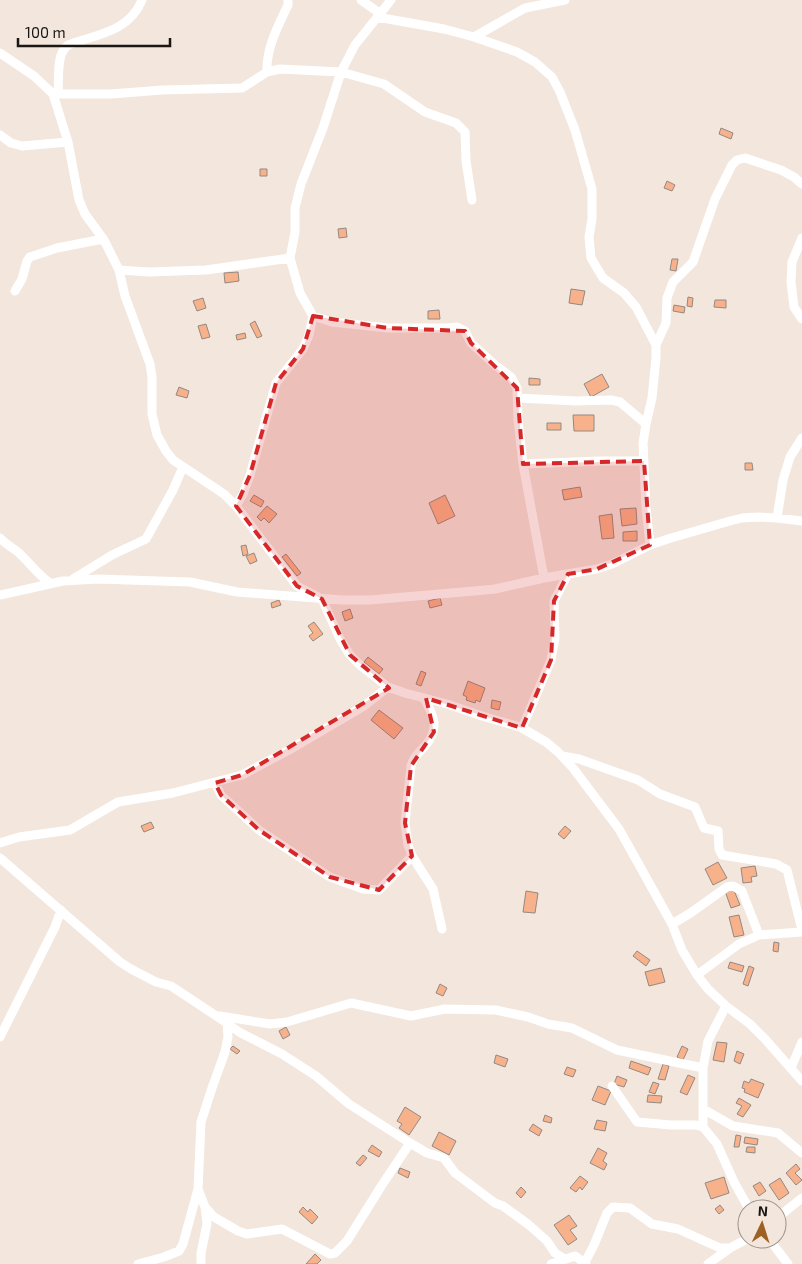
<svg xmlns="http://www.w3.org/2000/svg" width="802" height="1264" viewBox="0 0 802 1264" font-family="'Exo 2',sans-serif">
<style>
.building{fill:#f7b28b;stroke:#958882}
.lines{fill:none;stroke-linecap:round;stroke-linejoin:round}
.minor{stroke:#fff;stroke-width:9}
.marked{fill:#d62828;fill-opacity:0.2;stroke:#d62828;stroke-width:4;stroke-dasharray:10 6;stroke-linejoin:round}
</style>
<rect width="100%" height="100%" fill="#f2e6dd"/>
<path class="building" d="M721,128L733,133L731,139L719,134Z
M260,169H267V176H260Z
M667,181L675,185L672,191L664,188Z
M346,228L347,237L339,238L338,229Z
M672,259H678L676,271L670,270Z
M238,272L239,281L225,283L224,273Z
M571,289L585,291L582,305L569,303Z
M688,297L693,298L692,307L687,306Z
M203,298L206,308L197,311L193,301Z
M715,300H726V308L714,307Z
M674,305L685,307L684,313L673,311Z
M439,310L440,319H428V311Z
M255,321L262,336L257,338L250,324Z
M206,324L210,337L202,339L198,326Z
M245,333L246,338L237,340L236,335Z
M602,374L609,387L591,397L584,384Z
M529,378L540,379V385H529Z
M179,387L189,391L187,398L176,395Z
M573,415H594V431H574Z
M547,423H561V430H547Z
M745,463H752L753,470H745Z
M580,487L582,497L564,500L562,490Z
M254,495L264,501L261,507L250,501Z
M445,495L455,516L438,524L429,503Z
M267,506L277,514L269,523L264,518L261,521L257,517Z
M636,508L637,524L622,526L620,509Z
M612,514L614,538L602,539L599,516Z
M637,531V541H623V532Z
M246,545L248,554L243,556L241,546Z
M254,553L257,561L250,564L246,556Z
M286,554L301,573L297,576L282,557Z
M440,598L442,605L430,608L428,601Z
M279,600L281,605L272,608L271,603Z
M350,609L353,618L345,621L342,612Z
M314,622L323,634L313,641L309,636L313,633L308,626Z
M368,657L383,669L379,674L364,662Z
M421,671L426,673L421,686L416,684Z
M468,681L485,688L480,702L476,700L475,703L466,700L467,697L463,695Z
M492,700L501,702L499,710L491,708Z
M379,710L403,728L394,739L371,720Z
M151,822L154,828L144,832L141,826Z
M565,826L571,831L564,839L558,834Z
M718,862L727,878L713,885L705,869Z
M755,866L757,876L751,877L752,882L743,883L741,868Z
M733,888L740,905L731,908L725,891Z
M526,891L538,893L535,913L523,912Z
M739,915L744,935L734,937L729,917Z
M774,942L779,943L778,952L773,951Z
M637,951L650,960L646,966L633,956Z
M730,962L744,966L742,972L728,968Z
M749,966L754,968L748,986L743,984Z
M661,968L665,982L649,986L645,972Z
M440,984L447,988L443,996L436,993Z
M286,1027L290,1035L283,1039L279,1031Z
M717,1042L727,1043L724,1062L713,1060Z
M233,1046L240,1051L237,1054L230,1049Z
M682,1046L688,1049L683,1060L677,1057Z
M737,1051L744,1054L740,1064L734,1061Z
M496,1055L508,1059L505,1067L494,1063Z
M631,1061L651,1068L648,1075L629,1068Z
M663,1064L669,1066L665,1080L658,1079Z
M567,1067L576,1070L573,1077L564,1074Z
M688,1075L695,1078L687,1095L680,1092Z
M617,1076L627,1080L624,1087L614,1084Z
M751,1079L764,1084L758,1098L744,1092L745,1089L742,1088L744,1081L749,1083Z
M653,1082L659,1084L655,1094L649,1092Z
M598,1086L611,1091L605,1105L592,1100Z
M648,1095L662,1096L661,1103L647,1102Z
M739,1098L751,1105L743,1117L737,1114L742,1106L736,1103Z
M405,1107L421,1117L409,1135L399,1128L402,1124L397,1121Z
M545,1115L552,1118L551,1123L543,1121Z
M597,1120L607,1122L605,1131L594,1129Z
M533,1124L542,1130L539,1136L529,1130Z
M439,1132L456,1141L449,1155L432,1146Z
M736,1135L741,1136L739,1147H734Z
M745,1137L758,1139L757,1145L744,1143Z
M372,1145L382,1152L379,1157L368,1151Z
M747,1147H755V1153L746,1152Z
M598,1148L607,1153L603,1161L607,1164L604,1170L590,1163Z
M363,1155L367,1158L360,1166L356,1163Z
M796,1164L800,1169L795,1173L802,1180L796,1185L786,1173Z
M400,1168L410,1172L408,1178L398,1173Z
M580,1176L588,1182L582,1190L580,1187L576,1192L570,1188Z
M724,1177L729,1193L711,1199L705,1183Z
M780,1178L789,1193L779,1200L769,1185Z
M760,1182L766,1191L759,1196L753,1186Z
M521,1187L526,1192L521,1198L516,1193Z
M720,1205L724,1210L719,1214L715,1209Z
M303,1207L308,1212L310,1209L318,1217L312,1224L299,1212Z
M569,1215L577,1226L570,1230L577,1239L568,1245L554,1225Z
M315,1254L321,1260L317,1264H306Z"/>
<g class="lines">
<path class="minor" d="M361,0L381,14
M377,17L444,29L474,37L517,52L535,62L552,77L560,92L575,130L592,189V219L589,237L591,258L603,278L624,293L636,307L656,345V358L652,398L646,424L643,443L646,508L650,545
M474,37L525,8L565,0
M0,53L34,76L53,94L68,142L79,200L85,214L104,240L119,270L125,296L150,364L152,377V414L157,435L166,451L173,460L224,494L236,506L297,586L322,599L340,639L350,655L361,666L388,687L405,693L447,704L482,716L513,725L522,728L546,742L558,752L573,768L619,829L672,924L682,950L697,975L708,989L726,1006L750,1024L765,1039L802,1081
M267,72C266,48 278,26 288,5V0
M58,93C59,82 57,60 63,51C67,43 75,43 83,40C107,33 132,26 142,0
M53,94H111L162,90L242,88L267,72L280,69L341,72L384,84L425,112L456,123L465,132L466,161L472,200
M0,135L11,143L22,146L68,142
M802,238L792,262L791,282L794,307L802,319
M119,270L149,272L206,270L290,258
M15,291L22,279L27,261L30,257L57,248L98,240H104
M313,316L332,322L388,328H446L457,327L465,331L471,343L495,365L511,377L517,388L518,420L523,464L544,578
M656,345L666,323L667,298L673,282L693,262L715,199L732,165L737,160L745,158L781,170L794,177L802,184
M518,398L576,401L611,400L620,402L646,424
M523,464L600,461H644
M236,506L243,494L250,475L276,383L303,349L309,335L313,316L300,293L290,258L295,232V208L301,184L323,128L341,72L355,45L391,0
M777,518L783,480L790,457L802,438
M0,538C6,545 14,548 20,554C30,563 38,575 50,583
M73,579L112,555L146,539L173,490L183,467
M0,595L63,581L98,579L190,582L237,592L342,600H370L474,591L495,589L544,578L597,569L612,564L650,545L671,538L730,521L742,518L757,517L777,518L802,521
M424,698C434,716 440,729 425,746C418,754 414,756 411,766L405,823L408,845L412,856L433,889L442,929
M522,728L551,660L555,638L554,601L568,574
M562,756L579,759L638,780L660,794L695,807L704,828L718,831L719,849L722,855L776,864L787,870L802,930
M215,783L221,795L259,830L319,870L330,877L363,889L379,890L412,856
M0,843L19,837L70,830L118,802L173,793L242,775L289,750L364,706L388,687
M0,858L120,962L131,969L156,982L171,986L227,1023L228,1037L225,1052L212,1088L201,1122L198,1189L205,1207L207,1224L201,1253V1264
M672,924L689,914L727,887L733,886L742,891L759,935
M697,975L739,944L759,935L802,932
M220,1016L270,1024L287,1022L351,1003L411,1016L445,1009L496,1010L528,1017L548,1024L572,1028L617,1050L703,1068
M227,1023L239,1032L282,1054L316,1076L349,1104L410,1143L427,1153L444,1158L455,1173L495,1203L503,1206L529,1225L547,1241L555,1253L565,1259
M0,1037L55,927L61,910
M791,1068L802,1042
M612,1086L637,1122L671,1125H696L703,1127L717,1144L734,1182L749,1209
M703,1109L733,1126L778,1133L802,1153
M703,1127V1068L708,1041L726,1006
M205,1207L214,1217L238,1231L247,1234L282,1229L330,1254L335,1253L347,1241L382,1185L410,1143
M777,1218L802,1198
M769,1239L788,1264
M585,1262L594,1245L607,1213L613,1207L630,1208L652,1224L678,1229L720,1248H730L747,1239
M138,1264L164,1257L179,1251L183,1244L198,1189
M551,1264L575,1256L586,1264
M708,1264L730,1248"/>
</g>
<path class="marked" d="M313,316L388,328L465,331L471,343L517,388L523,464L644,461L650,545L597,569L568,574L554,601L551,660L522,728L426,698L434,732L411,766L405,823L412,856L379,890L330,877L259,830L221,795L215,783L242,775L389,688L350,655L322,599L297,586L236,506L250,475L276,383L303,349Z"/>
<g transform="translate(762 1224) rotate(4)"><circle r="24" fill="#f2e6dd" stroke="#9c938c"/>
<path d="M0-4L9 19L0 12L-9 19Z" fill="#9d6123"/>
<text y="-8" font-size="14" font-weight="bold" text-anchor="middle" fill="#1a1613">N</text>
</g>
<path d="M18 38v8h152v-8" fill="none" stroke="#1a1613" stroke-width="2.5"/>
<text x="25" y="38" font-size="15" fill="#1a1613" stroke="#f2e6dd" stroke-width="4" paint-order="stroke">100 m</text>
</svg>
